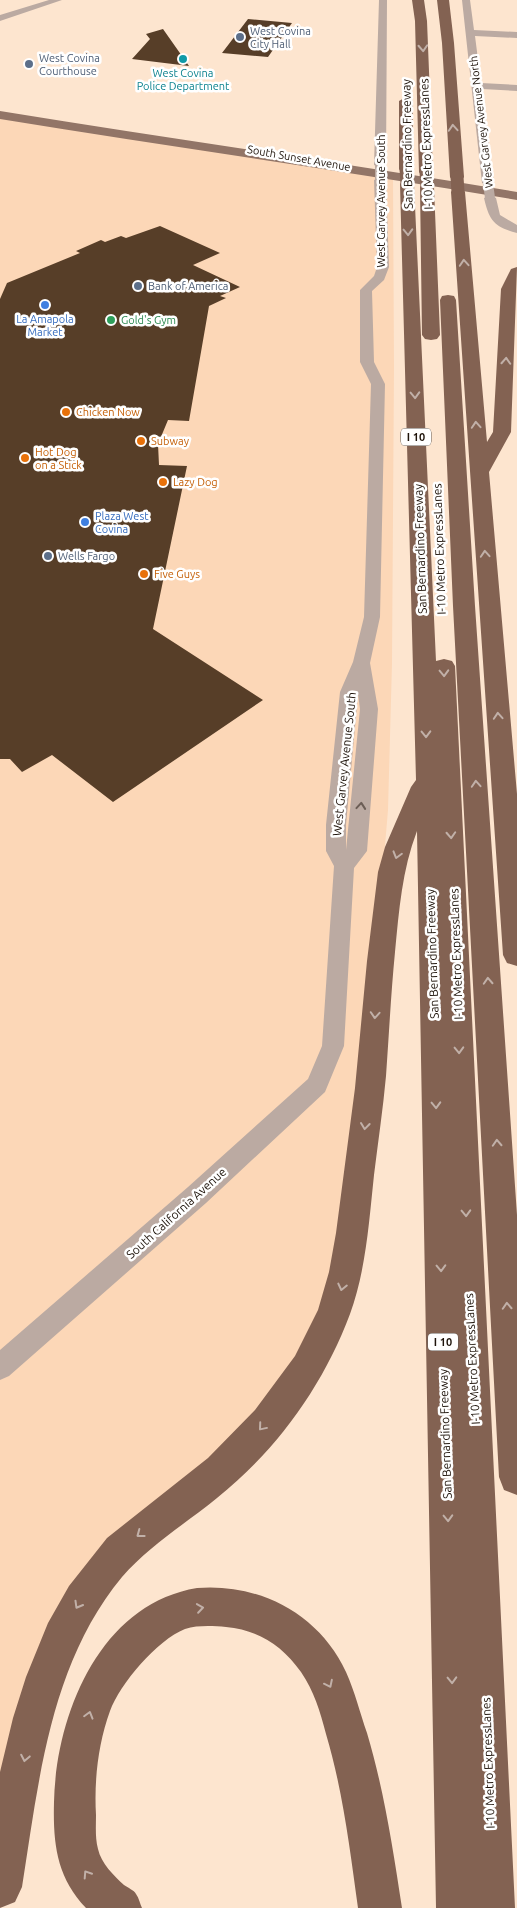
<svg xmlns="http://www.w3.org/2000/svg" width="517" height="1908" viewBox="0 0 517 1908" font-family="Ubuntu,sans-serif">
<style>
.built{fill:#fcd7b7}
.building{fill:#573e28}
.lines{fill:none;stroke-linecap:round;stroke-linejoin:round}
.minor{fill:#bbaaa2;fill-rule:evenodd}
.major{fill:#927567;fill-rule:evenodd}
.highway{fill:#836252;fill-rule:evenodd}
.minor-bridge{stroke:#bbaaa2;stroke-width:10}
.highway-bridge{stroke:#836252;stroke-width:13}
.oneway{stroke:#c1b0a8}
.oneway2{stroke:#6c5e56}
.service-dot{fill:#5c6f8a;stroke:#fff;stroke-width:2}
.culture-dot{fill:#0f9aa8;stroke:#fff;stroke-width:2}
.shop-dot{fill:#3f7fe0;stroke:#fff;stroke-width:2}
.leisure-dot{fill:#2e9e5b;stroke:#fff;stroke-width:2}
.food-dot{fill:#e8710a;stroke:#fff;stroke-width:2}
.labels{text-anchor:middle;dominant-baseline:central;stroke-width:5;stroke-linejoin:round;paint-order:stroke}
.far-service-label{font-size:11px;fill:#4e5e75;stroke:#fff;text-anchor:start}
.far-culture-label{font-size:11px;fill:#0d838f;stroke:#fff}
.far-street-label{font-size:11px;fill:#1e130a;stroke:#fff}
.far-shop-label{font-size:11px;fill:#366cbe;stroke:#fff}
.far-leisure-label{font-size:11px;fill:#27864d;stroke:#fff;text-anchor:start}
.far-food-label{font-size:11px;fill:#c56008;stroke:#fff;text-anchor:start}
.shield{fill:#fff;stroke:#625a54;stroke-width:1}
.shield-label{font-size:11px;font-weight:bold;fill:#1e130a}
.street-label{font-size:12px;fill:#1e130a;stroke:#fff}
</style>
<rect width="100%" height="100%" fill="#fde5cf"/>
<path class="built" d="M0,115L393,175L394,367L392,663L388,810L353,1223L311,1360L79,1602L0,1887Z"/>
<path class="building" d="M248,19L292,23L268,57L222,53Z
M163,29L189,66L132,59L150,39L146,34Z
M160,226L220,253L193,265L240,287L220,296L226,298L209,306L189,421L168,420L158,444L159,465L187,466L153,629L263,700L113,802L52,755L22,772L10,759H0V299L7,283L80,253L76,251L101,240L105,242L121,236L126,238Z"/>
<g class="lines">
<path class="minor" d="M49,0H62L0,21V15Z
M379,0H387L386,165L380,168L374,165Z
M462,0H470L474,30L517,32V38L475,36L481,83L517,85V91L482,89L494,183L488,186L482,183Z
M380,177L386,180L389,267L384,280L372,291L374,362L385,384L380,617L370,663L378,709L367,851L354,868L344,1046L325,1092L206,1203L9,1376L0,1380V1350L188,1187L308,1079L322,1046L334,866L326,851V825L340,692L353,662L364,617L371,384L360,362V290L374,276L377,267L374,180ZM358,694L360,709L346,850V825Z
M490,195L496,198L500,215L517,225V233C494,227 489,220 484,198Z"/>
<path class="major" d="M0,111C172,139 345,163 517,192V200C345,171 172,147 0,119Z"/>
<path class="highway" d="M412,0H424L427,21L433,172L431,175H421L419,172L415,21Z
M437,0H449L454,43L464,177L462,180H452L450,177L442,43Z
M406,97L413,101V169L411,172H401L399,169V101Z
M407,180L412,181L414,184L436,661L444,659L452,661L455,666L515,1908H436L417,831C402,870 399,911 395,952C391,993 389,1034 386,1076C383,1109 378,1142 374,1175C369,1222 366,1270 350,1314C323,1386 277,1450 217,1498C185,1524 149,1546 122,1577C50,1664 39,1780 22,1887L15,1902L0,1908V1772L13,1718L26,1677L48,1623L69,1586L107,1538L208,1458L255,1410L295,1356L318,1310L329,1272L336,1233L355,1088L367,961L378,872L385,847L411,787L416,780L400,184L402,181Z
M427,183L432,184L434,187L440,335L437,339L431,340L425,339L422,335L420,187L422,184Z
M458,188L463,189L465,192L487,442L493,432L501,289L511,269L517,267L511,432L489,472L517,794V966L507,963L503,955L451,192L453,189Z
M448,295L454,296L456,300L475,606L517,1215V1495L504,1490L499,1477L453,606L440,300L442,296Z
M197,1588C260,1583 319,1614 346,1672C355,1692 360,1713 367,1733C384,1790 393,1849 402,1908H358C350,1850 343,1791 326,1734C320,1711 314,1691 301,1672C282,1645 258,1630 226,1627C213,1626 198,1625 185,1629C157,1640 120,1684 110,1711C98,1744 94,1781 96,1815C96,1826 95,1838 98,1849C101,1863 114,1876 124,1885C128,1888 134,1890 136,1894C139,1898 140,1904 142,1908H86C56,1877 53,1842 54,1802C56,1714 100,1604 197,1588Z"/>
<path class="minor-bridge" d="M380,165V180
M488,183L490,198"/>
<path class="highway-bridge" d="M406,169L407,184
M426,172L427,187
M457,177L458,192"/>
</g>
<defs><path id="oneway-chevron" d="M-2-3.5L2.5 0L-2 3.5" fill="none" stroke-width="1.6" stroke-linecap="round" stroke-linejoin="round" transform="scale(1.25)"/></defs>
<g class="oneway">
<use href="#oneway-chevron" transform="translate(423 48) rotate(87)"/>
<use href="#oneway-chevron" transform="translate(453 128) rotate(-94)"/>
<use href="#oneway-chevron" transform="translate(408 232) rotate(88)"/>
<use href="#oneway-chevron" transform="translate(464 263) rotate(-94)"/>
<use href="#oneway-chevron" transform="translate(506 361) rotate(-87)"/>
<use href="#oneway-chevron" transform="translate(415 395) rotate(88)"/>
<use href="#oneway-chevron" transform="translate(476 425) rotate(-94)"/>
<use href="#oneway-chevron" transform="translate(485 554) rotate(-94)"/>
<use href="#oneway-chevron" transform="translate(444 673) rotate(88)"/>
<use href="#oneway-chevron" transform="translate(498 716) rotate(-94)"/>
<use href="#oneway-chevron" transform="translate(426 734) rotate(89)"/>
<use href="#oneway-chevron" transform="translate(476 784) rotate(-94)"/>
<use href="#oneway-chevron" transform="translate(451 835) rotate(87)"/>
<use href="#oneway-chevron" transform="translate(397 855) rotate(106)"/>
<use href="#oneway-chevron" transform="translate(488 981) rotate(-93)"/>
<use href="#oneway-chevron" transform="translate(375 1015) rotate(94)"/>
<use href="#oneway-chevron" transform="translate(459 1050) rotate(88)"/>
<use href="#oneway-chevron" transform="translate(436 1105) rotate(88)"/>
<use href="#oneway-chevron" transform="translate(365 1126) rotate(97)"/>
<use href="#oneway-chevron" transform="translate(497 1143) rotate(-93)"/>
<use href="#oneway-chevron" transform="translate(466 1213) rotate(88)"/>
<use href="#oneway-chevron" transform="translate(441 1268) rotate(88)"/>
<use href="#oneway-chevron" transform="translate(342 1287) rotate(103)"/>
<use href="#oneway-chevron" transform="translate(507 1306) rotate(-93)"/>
<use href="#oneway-chevron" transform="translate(262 1427) rotate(130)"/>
<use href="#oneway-chevron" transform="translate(448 1518) rotate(88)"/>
<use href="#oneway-chevron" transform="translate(140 1534) rotate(143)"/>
<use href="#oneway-chevron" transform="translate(78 1605) rotate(120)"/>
<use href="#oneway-chevron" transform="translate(200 1608) rotate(-8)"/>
<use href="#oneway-chevron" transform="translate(452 1680) rotate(88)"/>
<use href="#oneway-chevron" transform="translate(329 1684) rotate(64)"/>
<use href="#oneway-chevron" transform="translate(89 1715) rotate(-74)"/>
<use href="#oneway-chevron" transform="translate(25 1758) rotate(101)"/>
<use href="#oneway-chevron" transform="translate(87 1874) rotate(-123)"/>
</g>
<use class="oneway2" href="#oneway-chevron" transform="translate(361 806) rotate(-85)"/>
<g class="service-dot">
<circle cx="240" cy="37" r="5"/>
<circle cx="29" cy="64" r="5"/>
<circle cx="138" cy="286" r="5"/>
<circle cx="48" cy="556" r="5"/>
</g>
<circle class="culture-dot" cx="183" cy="59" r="5"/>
<g class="shop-dot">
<circle cx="45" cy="305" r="5"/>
<circle cx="85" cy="522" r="5"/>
</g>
<circle class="leisure-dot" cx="111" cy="320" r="5"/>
<g class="food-dot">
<circle cx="66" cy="412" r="5"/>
<circle cx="141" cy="441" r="5"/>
<circle cx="25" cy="458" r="5"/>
<circle cx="163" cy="482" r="5"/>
<circle cx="144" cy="574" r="5"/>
</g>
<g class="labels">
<g class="far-service-label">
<text x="250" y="31">West Covina<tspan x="250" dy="13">City Hall</tspan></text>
<text x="39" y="58">West Covina<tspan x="39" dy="13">Courthouse</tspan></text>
<text x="148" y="286">Bank of America</text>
<text x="58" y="556">Wells Fargo</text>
</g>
<g class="far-culture-label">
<text x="183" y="73">West Covina<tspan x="183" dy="13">Police Department</tspan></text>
</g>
<g class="far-street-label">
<text transform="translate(481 122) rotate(-97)">West Garvey Avenue North</text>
<text transform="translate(299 158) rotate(10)">South Sunset Avenue</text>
<text transform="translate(381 201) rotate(-90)">West Garvey Avenue South</text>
</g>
<g class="far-shop-label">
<text x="45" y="319">La Amapola<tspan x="45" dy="13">Market</tspan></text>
<text x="95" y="516" text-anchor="start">Plaza West<tspan x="95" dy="13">Covina</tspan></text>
</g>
<g class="far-leisure-label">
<text x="121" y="320">Gold's Gym</text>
</g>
<g class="far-food-label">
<text x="76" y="412">Chicken Now</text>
<text x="151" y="441">Subway</text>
<text x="35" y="452">Hot Dog<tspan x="35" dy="13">on a Stick</tspan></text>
<text x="173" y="482">Lazy Dog</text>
<text x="154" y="574">Five Guys</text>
</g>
<g class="shield">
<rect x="401" y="428.5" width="30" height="17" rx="4"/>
<rect x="428" y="1333.5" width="30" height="17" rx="4"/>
</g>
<g class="shield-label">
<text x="416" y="437">I 10</text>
<text x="443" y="1342">I 10</text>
</g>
<g class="street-label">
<text transform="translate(407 144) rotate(-91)">San Bernardino Freeway</text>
<text transform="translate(426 144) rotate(-92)">I-10 Metro ExpressLanes</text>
<text transform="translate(420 549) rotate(-92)">San Bernardino Freeway</text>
<text transform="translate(439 549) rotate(-92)">I-10 Metro ExpressLanes</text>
<text transform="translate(344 764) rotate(-84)">West Garvey Avenue South</text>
<text transform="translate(432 954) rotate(-92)">San Bernardino Freeway</text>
<text transform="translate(456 954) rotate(-92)">I-10 Metro ExpressLanes</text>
<text transform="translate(176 1213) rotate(-42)">South California Avenue</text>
<text transform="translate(472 1359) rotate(-93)">I-10 Metro ExpressLanes</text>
<text transform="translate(445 1434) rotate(-92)">San Bernardino Freeway</text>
<text transform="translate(488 1763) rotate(-92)">I-10 Metro ExpressLanes</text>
</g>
</g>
</svg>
